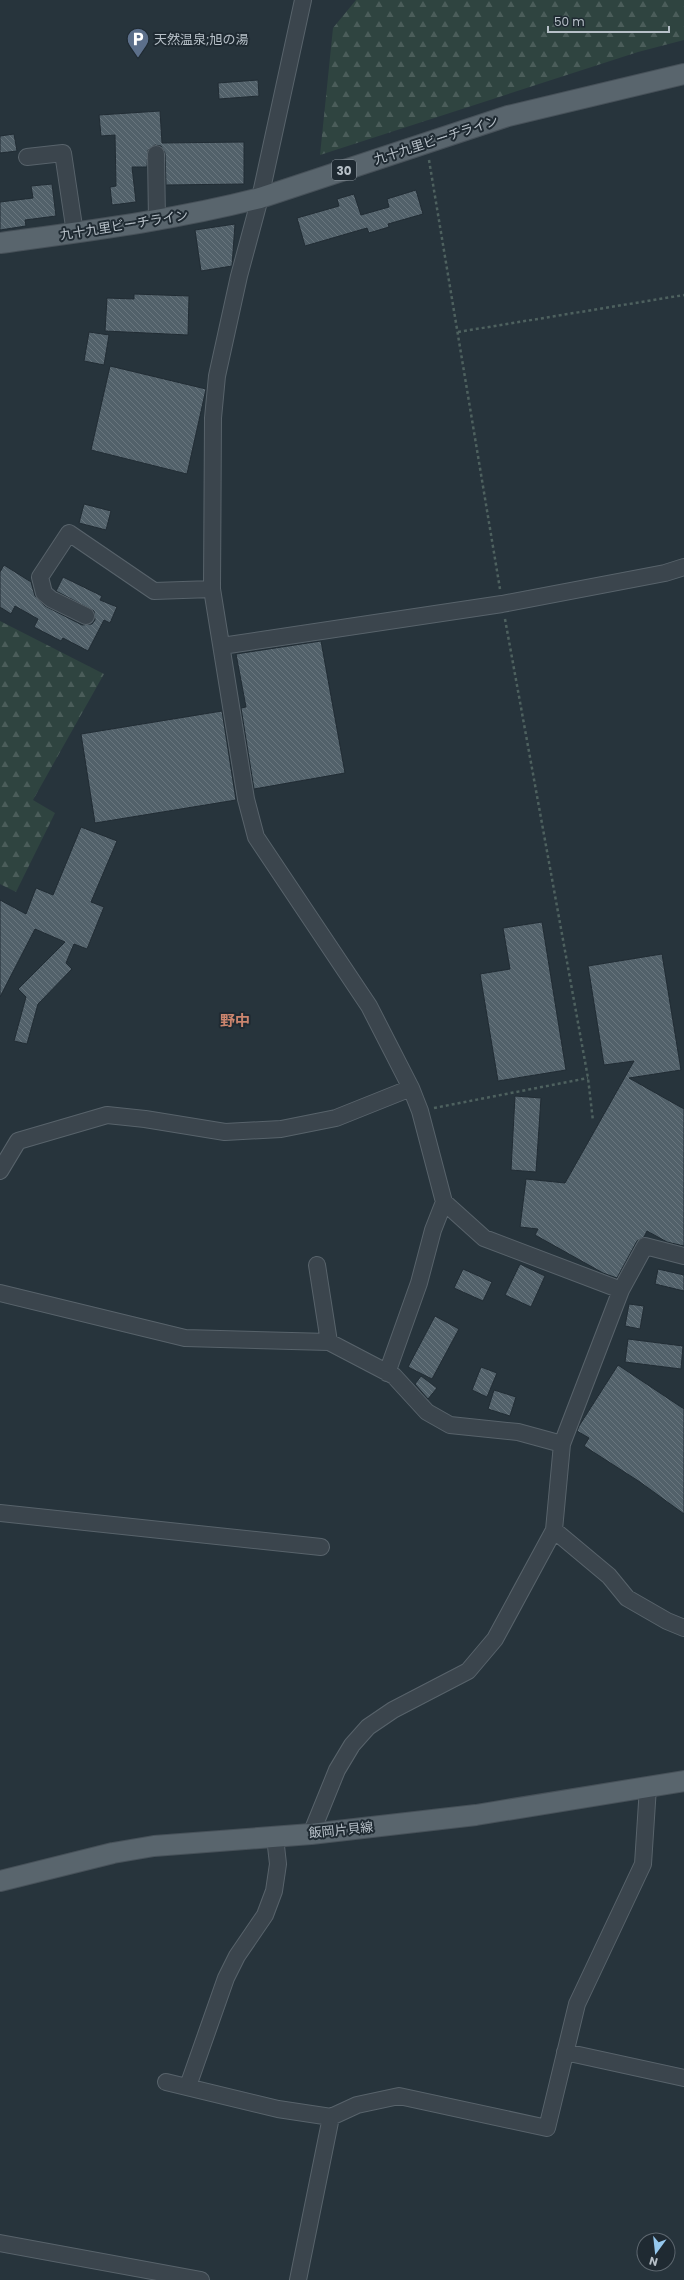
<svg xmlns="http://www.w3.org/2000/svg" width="684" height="2280" viewBox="0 0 684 2280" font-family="Poppins,'Noto Sans JP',sans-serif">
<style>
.forest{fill:url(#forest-firs)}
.building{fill:url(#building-back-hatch);stroke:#212c34}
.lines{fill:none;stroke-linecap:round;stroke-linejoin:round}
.minor-casing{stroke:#58636b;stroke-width:18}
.major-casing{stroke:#475159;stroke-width:22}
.path{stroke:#4e615f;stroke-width:2.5;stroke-dasharray:3 3;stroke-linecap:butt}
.minor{stroke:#3b454d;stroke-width:16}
.major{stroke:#59656d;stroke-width:20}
.labels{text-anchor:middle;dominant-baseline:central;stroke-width:4;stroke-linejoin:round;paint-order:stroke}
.shield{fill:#1f2a32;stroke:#89939b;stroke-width:1}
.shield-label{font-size:12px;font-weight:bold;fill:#b7c0c8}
.poi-label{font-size:13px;fill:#b7c0c8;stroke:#1f2a32;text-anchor:start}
.street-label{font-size:13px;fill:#b7c0c8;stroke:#1f2a32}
.quarter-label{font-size:15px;font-weight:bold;fill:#cb856e;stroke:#1f2a32}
</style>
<defs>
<pattern id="forest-firs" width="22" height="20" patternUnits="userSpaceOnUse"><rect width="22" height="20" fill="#2f4440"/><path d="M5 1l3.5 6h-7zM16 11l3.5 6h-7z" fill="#4b5d5a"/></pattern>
<pattern id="building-back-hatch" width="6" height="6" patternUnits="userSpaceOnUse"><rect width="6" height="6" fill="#52616a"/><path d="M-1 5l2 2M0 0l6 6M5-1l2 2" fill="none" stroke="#69767e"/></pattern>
</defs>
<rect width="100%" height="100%" fill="#27343c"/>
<path class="forest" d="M356,0H684V40L638,52L320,155L333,28Z
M0,621L104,674L33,800L55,813L16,892L0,884Z"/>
<path class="building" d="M258,80L259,96L219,99L218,83Z
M160,111L162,143L244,142V184L166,185L165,153L161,146L155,145L148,150L147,167H132L136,202L112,205L110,187L116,186L115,135L101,136L99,115Z
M14,134L17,151L0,153V136Z
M52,184L56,216L25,220L26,226L0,230V202L33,198L31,186Z
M416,190L423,214L388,224L389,227L369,233L367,228L305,246L297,218L339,206L337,199L354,194L361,215L389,207L387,199Z
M235,224L232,266L201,271L195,230Z
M134,294L189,296L188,335L105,331L107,298L134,299Z
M89,332L109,335L104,365L84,361Z
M110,366L206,389L187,474L91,450Z
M84,504L111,511L106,530L79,523Z
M4,565L31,582L35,596L45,606L82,625L92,624L95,620L94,611L56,591L63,577L102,596L100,600L117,607L110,623L104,620L88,651L63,638L61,641L34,627L38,619L15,606L11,614L0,607V572Z
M321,641L345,773L254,789L241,708L246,707L236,654Z
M222,711L236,800L95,823L81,734Z
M81,827L117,841L91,902L104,907L87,949L74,944L66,963L72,969L38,1004L27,1044L14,1041L26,997L18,989L65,942L35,929L0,997V900L26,914L36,888L53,895Z
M542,922L566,1070L498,1081L480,974L510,969L503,928Z
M662,954L681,1070L629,1078L684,1109V1246L667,1242L647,1231L644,1237L637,1241L617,1278L603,1273L535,1235L538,1229L520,1227L526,1179L565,1183L634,1061L604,1065L588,966Z
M515,1096L541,1098L536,1172L511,1170Z
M520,1264L545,1276L531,1307L505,1295Z
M463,1269L492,1282L483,1301L454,1288Z
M658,1269L684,1275V1291L655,1284Z
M629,1304L644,1306L640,1329L625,1326Z
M435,1316L459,1329L432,1379L408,1367Z
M628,1339L683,1346L681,1369L625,1362Z
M618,1365L684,1409V1514L640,1482L584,1446L589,1438L577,1431L579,1426Z
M481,1367L497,1373L487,1397L472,1390Z
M421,1376L437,1388L428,1399L415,1384Z
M494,1390L516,1397L510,1416L488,1409Z"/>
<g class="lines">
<g class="minor-casing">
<path id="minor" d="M303,0L260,198L239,276L217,376L213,418L212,589L246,799L256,837L369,1006L411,1088L420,1111L444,1202L484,1238L621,1290
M156,154L157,221
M27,157L63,153L75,233
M86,616L51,599L44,593L40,577L69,533L154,591L212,589
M222,646L502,604L665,573L684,567
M0,1171L18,1141L107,1115L145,1119L225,1132L281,1129L336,1118L411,1088
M317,1265L329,1342L394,1376L427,1412L450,1425L518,1432L562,1444
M0,1293L185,1338L329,1342
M387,1373L419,1283L433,1230L444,1202
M0,1513L321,1547
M554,1530L609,1576L627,1598L667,1621L684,1628
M311,1834L337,1770L352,1745L368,1727L393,1710L468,1671L495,1639L554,1530L562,1444L621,1290L645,1246L684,1256
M565,2052L684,2078
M166,2082L278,2109L331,2117
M188,2086L226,1978L237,1956L265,1915L274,1891L278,1864L275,1837
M0,2243L201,2280
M298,2280L331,2117L357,2105L399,2096L547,2128L577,2004L643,1864L648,1787"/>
</g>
<g class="major-casing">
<path id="major" d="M0,243C87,231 175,220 260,198L508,116L684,74
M0,1881L113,1853L154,1846L311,1834L476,1815L684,1781"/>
</g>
<path class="path" d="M429,160L500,589
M458,332L684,295
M505,619L588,1078L593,1121
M434,1108L588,1078"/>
<use href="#minor" class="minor"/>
<use href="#major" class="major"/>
</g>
<defs>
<g id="parking-pin" transform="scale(1.15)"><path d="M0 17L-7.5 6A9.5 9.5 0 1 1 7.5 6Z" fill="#5c6f8a" stroke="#1f2a32"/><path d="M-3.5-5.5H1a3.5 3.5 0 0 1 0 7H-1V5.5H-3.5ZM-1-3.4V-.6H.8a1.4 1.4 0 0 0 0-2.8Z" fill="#fff"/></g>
</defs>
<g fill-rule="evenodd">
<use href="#parking-pin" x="138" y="39"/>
</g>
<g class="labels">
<rect class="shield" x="332" y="160" width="24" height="20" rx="3"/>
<g class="shield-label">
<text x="344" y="170">30</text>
</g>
<g class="poi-label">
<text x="154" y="39">天然温泉;旭の湯</text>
</g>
<g class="street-label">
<text transform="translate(436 140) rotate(-18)">九十九里ビーチライン</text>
<text transform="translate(124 225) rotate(-9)">九十九里ビーチライン</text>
<text transform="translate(341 1830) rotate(-6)">飯岡片貝線</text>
</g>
<g class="quarter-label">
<text x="235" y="1020">野中</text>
</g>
</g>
<g transform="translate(656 2252) rotate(195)"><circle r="19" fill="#1f2a32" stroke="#5c666e"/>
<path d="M0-3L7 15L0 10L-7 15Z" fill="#95c8ee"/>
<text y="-6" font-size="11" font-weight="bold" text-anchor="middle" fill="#b7c0c8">N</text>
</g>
<path d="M548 26v6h121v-6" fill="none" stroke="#b7c0c8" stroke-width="2"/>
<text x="554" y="26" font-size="12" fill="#b7c0c8" stroke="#1f2a32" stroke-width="3" paint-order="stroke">50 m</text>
</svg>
